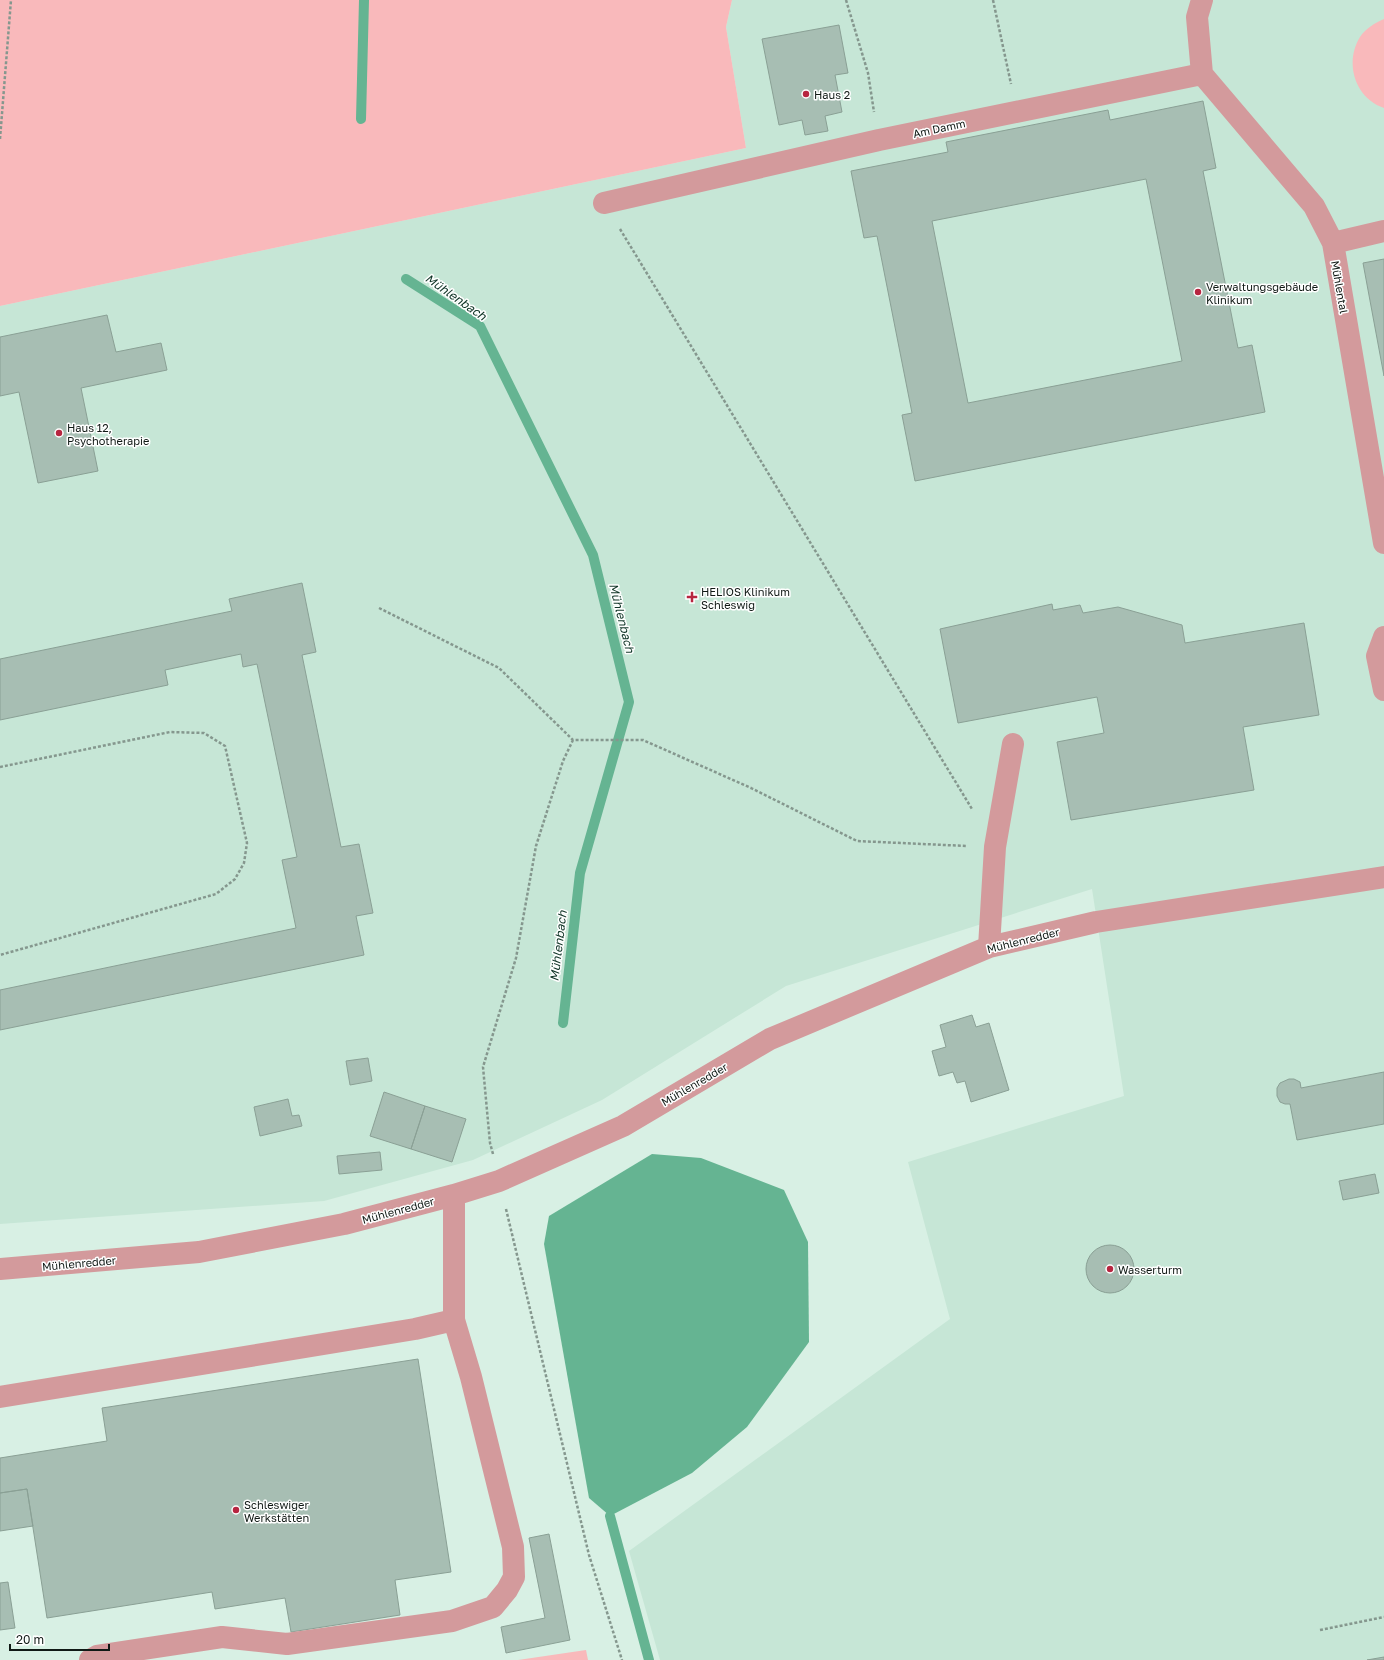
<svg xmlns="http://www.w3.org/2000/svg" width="1384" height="1660" viewBox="0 0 1384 1660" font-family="'Golos Text',sans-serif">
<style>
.built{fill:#c6e6d6}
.green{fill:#f9b9bb}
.water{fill:#65b492}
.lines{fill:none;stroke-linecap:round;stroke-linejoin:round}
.stream{stroke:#65b492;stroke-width:10}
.building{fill:#a7beb3;stroke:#8aa095;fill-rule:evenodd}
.path{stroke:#85978e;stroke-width:2.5;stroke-dasharray:3 2;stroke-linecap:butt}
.minor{stroke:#d39a9c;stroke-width:22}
.poi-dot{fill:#b72540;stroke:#fff;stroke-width:1.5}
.labels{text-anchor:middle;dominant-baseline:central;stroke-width:3;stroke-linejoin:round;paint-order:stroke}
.poi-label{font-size:11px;fill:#101915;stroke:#fff;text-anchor:start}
.street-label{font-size:11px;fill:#101915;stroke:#fff}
.water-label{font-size:12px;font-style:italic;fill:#0f3426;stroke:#fff}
</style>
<rect width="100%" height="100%" fill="#d8f0e4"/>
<path class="built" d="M732,0H1384V1660H660L629,1551L950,1319L908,1162L1124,1096L1092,889L786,986L602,1100L473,1160L324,1201L0,1224V306L746,148L726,27Z"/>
<path class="green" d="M0,0H732L726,27L746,148L0,306Z
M1384,19V108C1355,98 1344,63 1360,37C1366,28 1375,23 1384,19Z
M586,1650L588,1660H518Z"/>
<path class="water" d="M652,1154L701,1158L784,1190L808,1242L809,1342L747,1427L692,1473L610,1516L589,1498L544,1244L549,1216Z"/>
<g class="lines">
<path class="stream" d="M361,119L364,0
M406,279L480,326L593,555L629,702L580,873L563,1023
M610,1516L649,1660"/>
</g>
<path class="building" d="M839,25L848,73L835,75L842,112L825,116L828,131L805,135L802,120L779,125L762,39Z
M1203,101L1216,168L1203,171L1238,348L1252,345L1265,412L915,481L902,415L912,413L877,236L864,238L851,171L948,152L946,142L1108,110L1110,120ZM1146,179L1182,361L968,403L932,221Z
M1384,259V376L1363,263Z
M107,315L116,352L161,343L167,370L81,388L98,471L38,483L19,392L0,396V337Z
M302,583L316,652L302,655L341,847L359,844L373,913L356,916L364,955L0,1030V990L296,928L282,860L297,857L257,664L243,667L241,654L165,670L168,685L0,720V659L232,611L229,599Z
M1052,604L1053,610L1080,605L1083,613L1118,607L1182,625L1185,643L1304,623L1319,715L1243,727L1254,790L1071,820L1057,742L1104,733L1097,697L958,723L940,629Z
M972,1015L976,1027L989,1023L1009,1090L971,1102L965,1081L957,1083L953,1072L939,1076L932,1051L946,1047L940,1025Z
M368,1058L372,1081L350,1085L346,1061Z
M1384,1072V1124L1297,1140L1290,1104H1285L1280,1102L1277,1096V1088L1280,1083L1289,1079H1294L1300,1082L1301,1088Z
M384,1092L425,1106L411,1149L370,1136Z
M288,1099L292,1116L299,1115L302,1126L260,1136L254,1107Z
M425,1106L466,1119L452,1162L411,1149Z
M380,1152L382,1170L339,1174L337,1156Z
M1375,1174L1379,1193L1343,1200L1339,1181Z
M1086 1269a24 24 0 1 1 48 0a24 24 0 1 1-48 0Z
M418,1359L451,1572L395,1580L400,1615L291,1632L285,1598L215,1609L212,1592L47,1618L27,1489L0,1493V1458L107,1441L102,1408Z
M27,1489L33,1526L0,1531V1493Z
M549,1534L570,1640L506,1653L501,1627L545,1618L529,1538Z
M8,1582L15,1628L0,1630V1583Z
M1384,1657V1660H1367Z"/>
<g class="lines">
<path class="path" d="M846,0L868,73L874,112
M993,0L1011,84
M0,139L11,0
M620,229L972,809
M379,608L499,668L573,740H643L751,788L857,841L967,846
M0,767L170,732L204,733L225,746L247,843L244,863L235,879L216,894L0,955
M493,1154L490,1143L483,1067L516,958L536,846L563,761L573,740
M506,1209L589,1555L622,1660
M1320,1630L1384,1617"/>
<path class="minor" d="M1202,74L1314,206L1333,243L1384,543
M1202,74L1197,17L1202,0
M604,203L879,140L1202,74
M1333,243L1384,231
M1384,637L1377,656L1384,690
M989,947L995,847L1013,744
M0,1269L199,1252L344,1224L454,1195L499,1181L623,1126L770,1039L989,947L1096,922L1384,877
M0,1397L415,1329L454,1320V1195
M90,1660L97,1656L222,1637L287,1644L452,1621L493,1607L507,1590L514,1577L513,1547L471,1377L454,1320"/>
</g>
<g class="poi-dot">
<circle cx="806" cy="94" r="4"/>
<circle cx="1198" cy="292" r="4"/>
<circle cx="59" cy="433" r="4"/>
<path d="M690 591h4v4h4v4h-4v4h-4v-4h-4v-4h4z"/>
<circle cx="1110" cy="1269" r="4"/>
<circle cx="236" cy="1510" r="4"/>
</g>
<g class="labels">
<g class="poi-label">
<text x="814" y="94">Haus 2</text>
<text x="1206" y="286">Verwaltungsgebäude<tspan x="1206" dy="13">Klinikum</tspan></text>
<text x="67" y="427">Haus 12,<tspan x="67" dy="13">Psychotherapie</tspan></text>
<text x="701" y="591">HELIOS Klinikum<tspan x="701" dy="13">Schleswig</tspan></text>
<text x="1118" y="1269">Wasserturm</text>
<text x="244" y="1504">Schleswiger<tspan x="244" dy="13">Werkstätten</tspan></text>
</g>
<g class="street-label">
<text transform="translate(939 128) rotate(-12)">Am Damm</text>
<text transform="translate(1340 287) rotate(80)">Mühlental</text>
<text transform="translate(1023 940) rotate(-14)">Mühlenredder</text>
<text transform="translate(694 1084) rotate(-30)">Mühlenredder</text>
<text transform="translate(398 1210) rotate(-15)">Mühlenredder</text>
<text transform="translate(79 1263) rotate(-5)">Mühlenredder</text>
</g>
<g class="water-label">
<text transform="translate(456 297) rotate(35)">Mühlenbach</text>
<text transform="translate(622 618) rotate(76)">Mühlenbach</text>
<text transform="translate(558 946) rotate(-83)">Mühlenbach</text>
</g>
</g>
<path d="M10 1644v6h99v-6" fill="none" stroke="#101915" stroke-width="2"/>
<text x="16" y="1644" font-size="12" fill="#101915" stroke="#ffffff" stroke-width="3" paint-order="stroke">20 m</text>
</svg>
